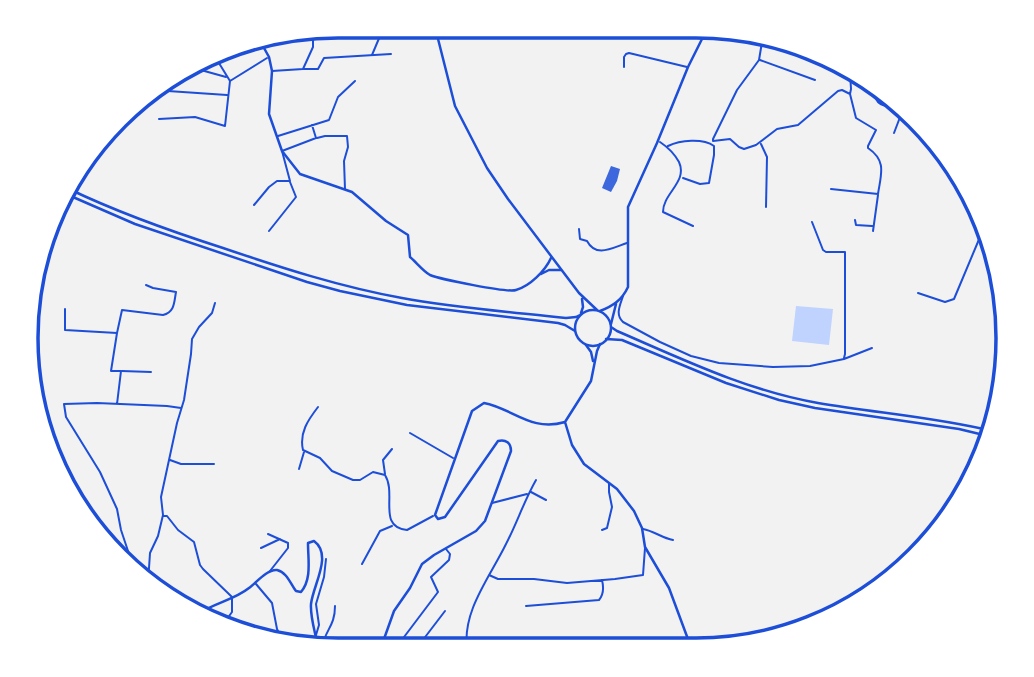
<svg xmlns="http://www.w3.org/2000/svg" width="1034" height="677" viewBox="0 0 1034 677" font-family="Cabin,sans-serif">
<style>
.water{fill:#bfd3fe}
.building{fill:#3d67dc}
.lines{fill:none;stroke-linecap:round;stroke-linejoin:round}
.minor{stroke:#1d4ed8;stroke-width:2}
.tertiary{stroke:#1d4ed8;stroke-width:2.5}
.secondary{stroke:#1d4ed8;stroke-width:2.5}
.rim{fill:none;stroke:#1d4ed8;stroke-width:3.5}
</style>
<rect width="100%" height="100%" fill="#f2f2f2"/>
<path class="water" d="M796,306L833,309L829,345L792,341Z"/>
<path class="building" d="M611,166L620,169L617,181L611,192L602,188Z"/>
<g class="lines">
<path class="minor" d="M763,36L759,60L737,90L713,139V141L730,139L739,147L744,149L756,145L777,129L798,125L838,91L842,90L850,94
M372,55L380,36L394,33
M760,60L815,80
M190,67L226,77
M624,67V57L626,54L629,53L687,67
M303,69H318L324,58L391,54
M272,71L303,69L313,47V30
M230,81L267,58
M873,86C877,114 884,100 902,112L894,133
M153,90L227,95
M159,119L195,117L225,126L230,81L214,55
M278,136L329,120L338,97L355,81
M317,138L325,136H347L348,147L344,161L345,189
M660,142C669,148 674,153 679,162C688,182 663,193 663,212L693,226
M761,144L767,157L766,207
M668,146C680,140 703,138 714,146V155L709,183L700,184L683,178
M831,189L878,194C881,174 887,161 868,148V146L876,130L856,118L850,94L851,89L850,72
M254,205L269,187L277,181H290L282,151L316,138L312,125
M855,220L856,225L872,226
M812,222L823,250L826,252H845V354L844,358
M579,229L580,239L587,241C596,258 612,248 627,243
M269,231L296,197L290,182
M873,231L878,195
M918,293L945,302L954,299L980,237L986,239
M623,296C620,305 615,315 623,322L660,342L691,356L719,363L773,367L810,366L844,359L872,348
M65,309V330L117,333L111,371H121L117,404
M117,333L122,310L163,315C175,312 174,302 176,292L153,288L146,285
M122,371L151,372
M318,407C308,420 299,433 303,450L320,458L332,471L353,480H360L373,472L385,475C397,494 377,527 407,530L433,516
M410,433L453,458
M170,460L181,464H214
M299,469L304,452
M385,474L383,460L392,449
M531,492L546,500
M492,503L527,494
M164,516H167L178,530L194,542L200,565L203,569L232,597V612L227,619
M643,529C654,531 662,538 673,540
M602,530L607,528L612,507L609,492V483
M268,534L288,543V548L270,571
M261,548L280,539
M362,564L380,531L392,526
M136,575L121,530L117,509L100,472L66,417L64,404L97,403L167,406L181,408
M489,575L498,579H534L567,583L615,579L643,575L645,548
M148,583L150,553L158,536L163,515L161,497L177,423L184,400L191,354L192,339L199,327L212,313L215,303
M256,584L272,603L277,629L284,644
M526,606L599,600C604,594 604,588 602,580
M316,635L319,625L316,604L324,577L326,559
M322,648C325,629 335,627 335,606
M395,649L438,592L431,577L449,560L450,554L446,549
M416,649L445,611
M467,649C462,611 490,577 506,544C517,523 524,501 536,480"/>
<path class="tertiary" d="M259,39L269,57L272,71L269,114L282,151L300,174L352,192L386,221L408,235L410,257C416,262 423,271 430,275C440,279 507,293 516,290C530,286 545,271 551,258
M541,274L549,270H561
M600,311C613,306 622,300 628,287V207L657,143L688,67L707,29
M611,324L616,304
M586,345L591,352L593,361
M565,422L572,445L584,464L617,489L634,511L642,528L645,547L669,588L692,650
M198,614C214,603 234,600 249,588C256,583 267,569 277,570C287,572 291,585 296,591L301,592C312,579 308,560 308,543L314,541C333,555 313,585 311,604C310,618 316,634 318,648
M377,648L384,639L394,611L410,588L422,564L434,555L476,531L485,521L511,451C511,443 506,439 498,441L445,517L438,519L435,515L472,411L484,403C514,409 531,432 565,422L591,381L597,351L600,344"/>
<path class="secondary" d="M435,27L455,106L487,168L508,199L579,293L597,310
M69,189C119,213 170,231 223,248C282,268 341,287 402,298C456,308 511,312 566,318L576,317L580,315
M66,194L135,224L307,282L340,291L407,305L558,323L565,325L575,331
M575 328a18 18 0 1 1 36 0a18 18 0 1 1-36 0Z
M581,313L583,307L582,299
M611,327L617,331C682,359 748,391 818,403C876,413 935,417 992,431
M606,339L622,340L726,383L779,400L815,408L959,429L992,437"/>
</g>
<path d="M0 0H1034V677H0ZM338 38H696A300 300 0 0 1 996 338V338A300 300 0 0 1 696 638H338A300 300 0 0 1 38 338V338A300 300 0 0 1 338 38Z" fill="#fff" fill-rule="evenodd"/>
<path class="rim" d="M338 38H696A300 300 0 0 1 996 338V338A300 300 0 0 1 696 638H338A300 300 0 0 1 38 338V338A300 300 0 0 1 338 38Z"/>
</svg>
